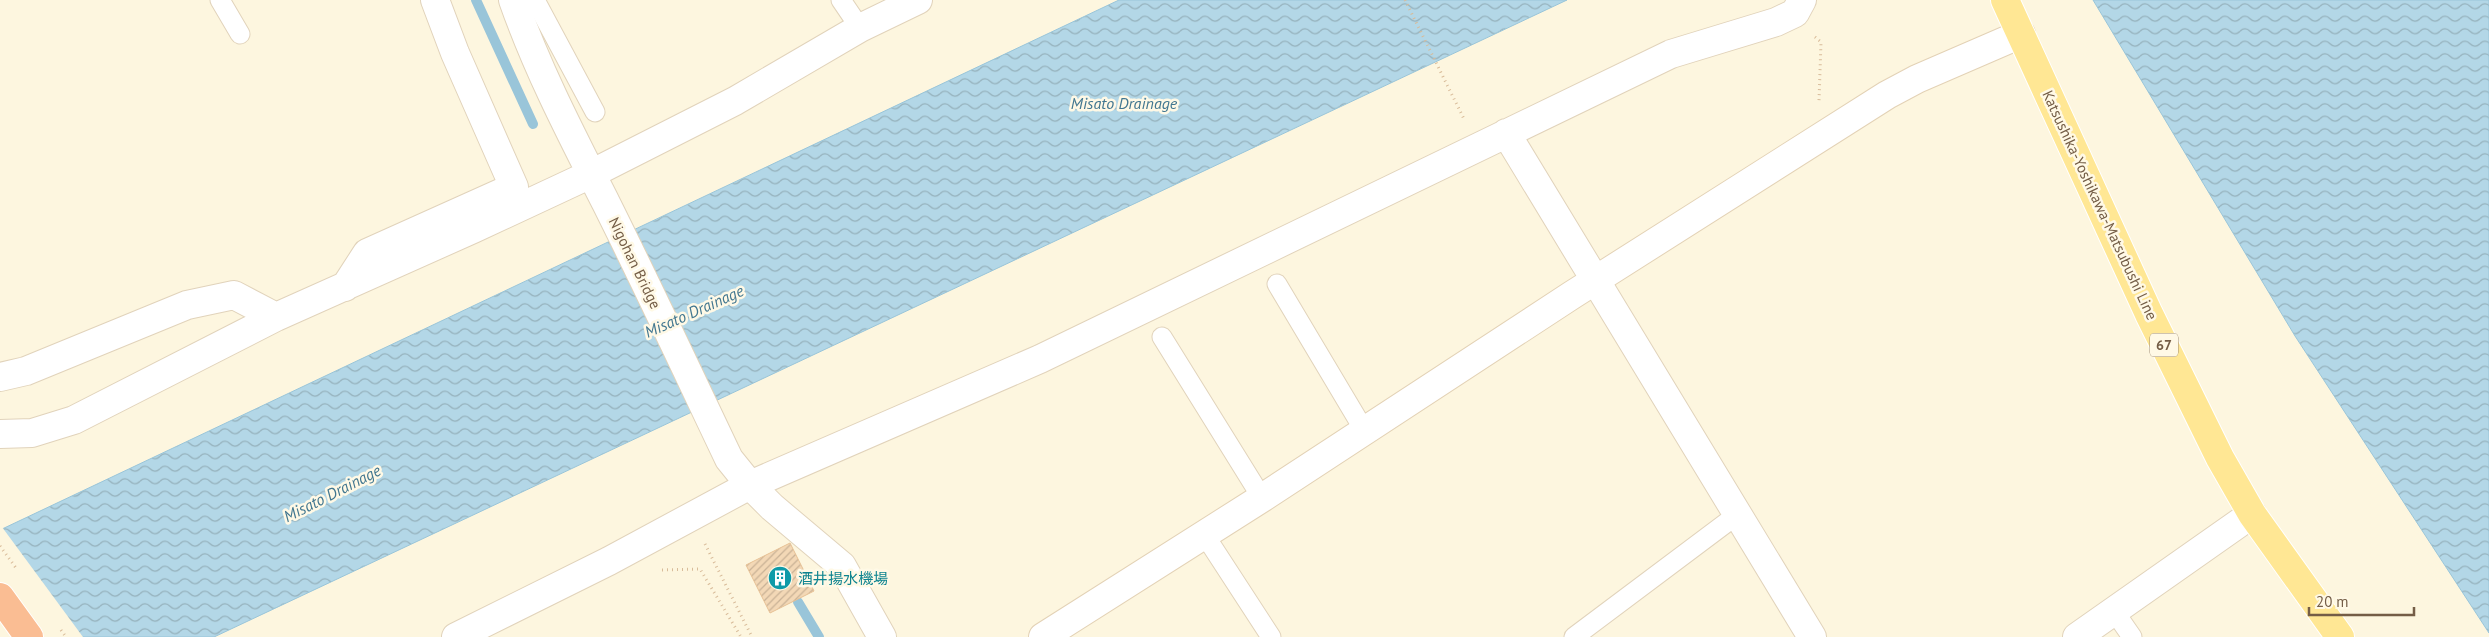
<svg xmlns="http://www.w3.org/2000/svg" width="2489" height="637" viewBox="0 0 2489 637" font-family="'PT Sans','Noto Sans JP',sans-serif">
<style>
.water{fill:url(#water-waves);stroke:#99c5d9}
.pier{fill:#fdf6df}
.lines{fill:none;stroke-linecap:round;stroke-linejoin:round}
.stream{stroke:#99c5d9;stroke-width:10}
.building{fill:url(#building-hatch);stroke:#e7c195}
.lane-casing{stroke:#e1d3bb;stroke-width:21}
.street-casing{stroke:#e1d3bb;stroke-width:30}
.secondary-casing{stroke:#e3d2b6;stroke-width:30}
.primary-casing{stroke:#fff;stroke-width:30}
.highway-casing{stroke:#fff;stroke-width:30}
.path{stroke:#d8bb99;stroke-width:3;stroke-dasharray:1 4;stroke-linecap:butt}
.lane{stroke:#fff;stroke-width:19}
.street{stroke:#fff;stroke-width:28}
.secondary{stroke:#fff;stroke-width:28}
.primary{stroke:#ffe794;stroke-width:28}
.highway{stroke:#fabd93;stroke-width:28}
.labels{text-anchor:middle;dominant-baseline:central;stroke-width:5;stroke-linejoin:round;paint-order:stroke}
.shield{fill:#fff9e6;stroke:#9e8c76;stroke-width:1}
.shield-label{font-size:14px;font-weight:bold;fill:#745d46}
.street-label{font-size:15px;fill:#745d46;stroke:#fff9e6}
.culture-label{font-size:15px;fill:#0d838f;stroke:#fff9e6;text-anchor:start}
.water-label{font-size:16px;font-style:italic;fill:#427790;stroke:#fff9e6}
</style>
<defs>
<pattern id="water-waves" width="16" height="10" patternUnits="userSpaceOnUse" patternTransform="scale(1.25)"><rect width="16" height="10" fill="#b3d7e7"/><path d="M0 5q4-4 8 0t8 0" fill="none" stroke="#96b2bd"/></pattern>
<pattern id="building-hatch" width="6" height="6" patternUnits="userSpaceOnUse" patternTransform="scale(1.25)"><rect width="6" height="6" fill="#f3d8b6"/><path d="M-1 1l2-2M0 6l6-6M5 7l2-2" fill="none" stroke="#c9b296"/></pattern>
</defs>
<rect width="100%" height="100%" fill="#fdf6df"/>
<path class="water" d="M1119,0H1567L214,637H0V530Z
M2093,0H2489V633L2295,336Z"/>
<path class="pier" d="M2,527L83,637H0V528Z"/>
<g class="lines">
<path class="stream" d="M476,0L533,124
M798,602L819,637"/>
</g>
<path class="building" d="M790,543L814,591L770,613L746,565Z"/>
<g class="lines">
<g class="lane-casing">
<path id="lane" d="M220,0L240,34
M535,0L595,112
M841,0L860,28
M1277,284L1364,430
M1162,337L1262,498
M1204,534L1271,637
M2114,611L2132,637
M1574,637L1738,514"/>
</g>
<g class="street-casing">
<path id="street" d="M513,0C538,71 572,136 606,203C648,287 688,373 729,459L750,485L772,507L842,566L882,637
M1506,133L1812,637
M345,287L367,253L514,187L455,53L435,0
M0,377L26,371L187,305L234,295L276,317
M0,434L32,433L74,420L276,317L473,229L591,174L735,101L860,28L918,0
M456,637L609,561L750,485L1040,359L1671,54L1776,22L1795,13L1802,0
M2077,637L2252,514"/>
</g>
<g class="secondary-casing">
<path id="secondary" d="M1043,637L1262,498L1572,295L1887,95L1917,79L2021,34"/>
</g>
<g class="primary-casing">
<path id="primary" d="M2005,0L2149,314L2220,458L2252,514L2340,637"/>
</g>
<g class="highway-casing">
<path id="highway" d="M0,597L29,637"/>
</g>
<path class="path" d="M1405,0L1464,119
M1815,37L1821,42L1819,101
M705,544L752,637
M0,546L16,568
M662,570L700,569L741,637
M61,630L66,637"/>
<use href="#lane" class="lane"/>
<use href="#street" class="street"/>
<use href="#secondary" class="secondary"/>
<use href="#primary" class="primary"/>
<use href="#highway" class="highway"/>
</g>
<defs>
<g id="building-disc" transform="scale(1.25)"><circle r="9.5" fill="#0f9aa8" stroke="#fff9e6"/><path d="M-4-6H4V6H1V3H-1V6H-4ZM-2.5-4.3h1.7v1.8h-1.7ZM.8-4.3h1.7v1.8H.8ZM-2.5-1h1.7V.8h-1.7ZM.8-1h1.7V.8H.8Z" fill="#fff"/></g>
</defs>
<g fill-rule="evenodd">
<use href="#building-disc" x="780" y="578"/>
</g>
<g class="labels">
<rect class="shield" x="2150" y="333.5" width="28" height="23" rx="4"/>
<g class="shield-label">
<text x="2164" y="345">67</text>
</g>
<g class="street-label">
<text transform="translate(2100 205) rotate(65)">Katsushika-Yoshikawa-Matsubushi Line</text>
<text transform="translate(635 263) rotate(64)">Nigohan Bridge</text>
</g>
<g class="culture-label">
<text x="798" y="578">酒井揚水機場</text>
</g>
<g class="water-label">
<text x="1124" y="103">Misato Drainage</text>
<text transform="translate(694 311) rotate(-24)">Misato Drainage</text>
<text transform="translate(332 493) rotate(-27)">Misato Drainage</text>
</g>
</g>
<path d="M2309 607v8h105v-8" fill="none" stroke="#745d46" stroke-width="2.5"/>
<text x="2316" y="607" font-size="15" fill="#745d46" stroke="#fff9e6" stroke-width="4" paint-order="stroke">20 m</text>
</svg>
